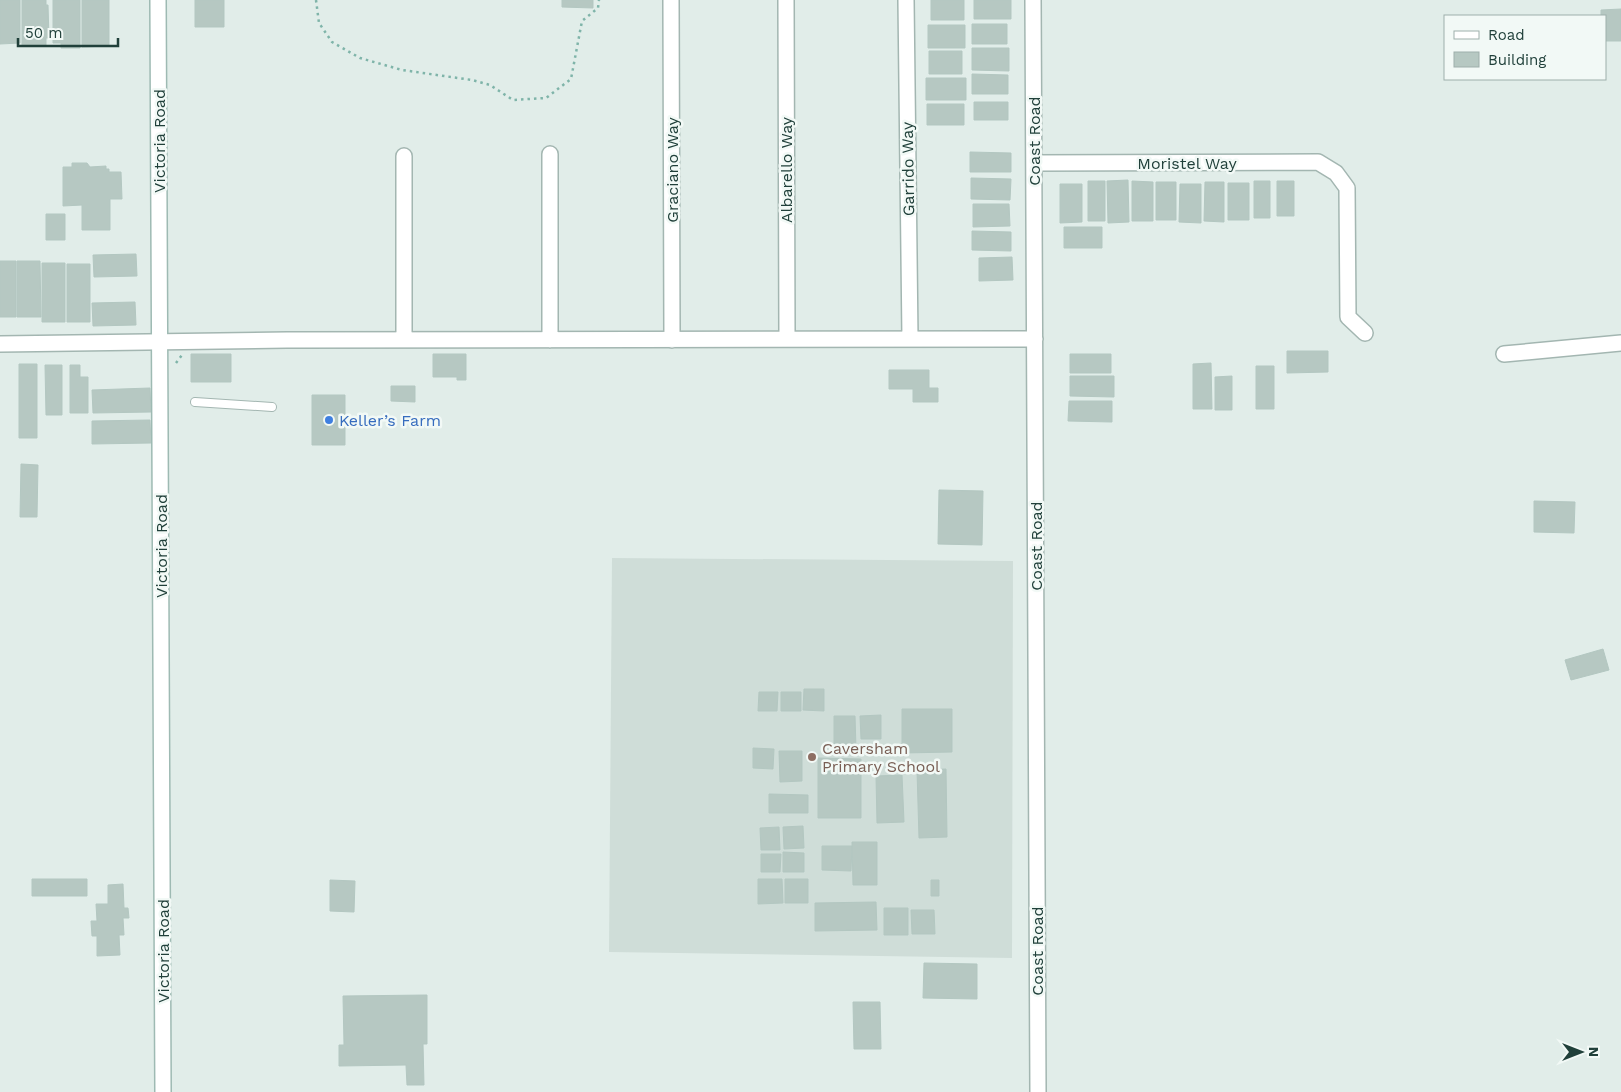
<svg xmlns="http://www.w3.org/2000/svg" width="1621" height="1092" viewBox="0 0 1621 1092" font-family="'Work Sans',sans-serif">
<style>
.built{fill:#cfddd8}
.building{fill:#b6c8c2;stroke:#b3c7c1}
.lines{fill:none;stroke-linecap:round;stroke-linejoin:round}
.lane-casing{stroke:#a3b6b1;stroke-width:10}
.street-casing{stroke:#a3b6b1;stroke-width:18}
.secondary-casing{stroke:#9ebab3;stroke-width:18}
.path{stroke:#7fb4a9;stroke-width:2.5;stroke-dasharray:2.5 4;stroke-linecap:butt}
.lane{stroke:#fff;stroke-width:8}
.street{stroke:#fff;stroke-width:15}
.secondary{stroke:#fff;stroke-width:15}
.shop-dot{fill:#3f7fe0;stroke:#f2f9f6;stroke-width:2}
.education-dot{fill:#8d6e63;stroke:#f2f9f6;stroke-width:2}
.labels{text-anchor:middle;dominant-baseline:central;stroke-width:5;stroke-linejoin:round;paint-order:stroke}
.street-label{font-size:16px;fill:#20403a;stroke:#f2f9f6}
.shop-label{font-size:16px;fill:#366cbe;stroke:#f2f9f6;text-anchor:start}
.education-label{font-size:16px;fill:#785e54;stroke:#f2f9f6;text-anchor:start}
</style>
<rect width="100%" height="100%" fill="#e1ede9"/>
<path class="built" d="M612,558L1013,561L1012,958L609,952Z"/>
<path class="building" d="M0,0H20V43L0,44Z
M22,0H46V5H48L49,38H46V46H22Z
M53,0H80V48H61V43H53Z
M82,0H109V46L82,47Z
M195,0H224V27H195Z
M562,0H593V8L562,7Z
M931,0H964V20H931Z
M974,0H1011V19H974Z
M1621,9V41H1605V16H1601V10Z
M972,24H1007V44H972Z
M928,25H965V48H928Z
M972,48H1009V71L972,70Z
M929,51H962V74H929Z
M972,74L1008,75V94H972Z
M926,78H966V100H926Z
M974,102H1008V120H974Z
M927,104H964V125H927Z
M970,152L1011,153V172H970Z
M72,163H87L90,167L106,166V169H109V172H121L122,199H110V230H82V205L63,206V167H72Z
M971,178L1011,179L1010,200L971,199Z
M1128,180L1129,222L1108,223L1107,181Z
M1088,181H1105V221H1088Z
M1132,181L1153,182V221H1132Z
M1254,181H1270V218H1254Z
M1277,181H1294V216H1277Z
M1156,182H1176V220H1156Z
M1205,182H1224V222L1204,221Z
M1228,183H1249V220H1228Z
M1060,184H1082V222L1060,223Z
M1180,184H1201V223L1179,222Z
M973,204H1009L1010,226L973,227Z
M46,214H65V240H46Z
M1064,227H1102V248H1064Z
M972,231L1011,232V251L972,250Z
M136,254L137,276L94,277L93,255Z
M1012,257L1013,280L979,281V258Z
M0,261H16V317H0Z
M17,261H40L41,317H17Z
M42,263H65V322H42Z
M67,264H90V322H67Z
M135,302L136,325L93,326L92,303Z
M1287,351H1328V372L1287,373Z
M191,354H231V382H191Z
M433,354H466V380H457V377H433Z
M1070,354H1111V373H1070Z
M1211,363L1212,409H1193V364Z
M19,364H37V438H19Z
M45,365H62V415H46Z
M70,365H80V377H88V413H70Z
M1256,366H1274V409H1256Z
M889,370H929V388H938V402H913V389H889Z
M1070,376H1114V397L1070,396Z
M1232,376V410H1215V377Z
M391,386H415V402L391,401Z
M150,388L151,412L93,413L92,390Z
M312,395H345V445H312Z
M1069,401H1112V422L1068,421Z
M150,420L151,443L92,444V421Z
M21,464L38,465L37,517H20Z
M939,490L983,491L982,545L938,544Z
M1534,501L1575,502L1574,533L1534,532Z
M1603,649L1609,670L1571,680L1565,660Z
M804,689H824V711L803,710Z
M759,692H778L777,711H758Z
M781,692H801V711H781Z
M902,709H952V752L902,753Z
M881,715V739H861L860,716Z
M834,716H855L856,749H834Z
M753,748L774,749L773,769L753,768Z
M779,751H802V781L780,782Z
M818,758L861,759V818H818Z
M946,769L947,837L919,838L917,770Z
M902,775L904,822L877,823L876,776Z
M769,794L808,795V813H769Z
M803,826L804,848L784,849L783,827Z
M779,827L780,850H761L760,828Z
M852,842H877V885H853Z
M822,846H852L851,871L822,870Z
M783,852L804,853V872H783Z
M761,854H781L780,872H761Z
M32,879H87V896H32Z
M758,879H782L783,903L758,904Z
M785,879H808V903H785Z
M330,880L355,881L354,912L330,911Z
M931,880H939V896H931Z
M123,884L124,908H128L129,918H123L124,935H119L120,955L97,956V936H92L91,921H97L96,904H108V885Z
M876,902L877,930L815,931V903Z
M884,908H908V935H884Z
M911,910H934L935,934H912Z
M924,963L977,964V999L923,998Z
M427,995V1044H423L424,1085H407L406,1065L339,1066V1045H344L343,996Z
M853,1002H880L881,1049H854Z"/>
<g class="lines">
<g class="lane-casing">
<path id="lane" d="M195,402L272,407"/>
</g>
<g class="street-casing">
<path id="street" d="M671,0L672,340
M786,0L787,339
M906,0L910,339
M1033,0L1038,1092
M550,154V340
M404,156V340
M1034,163L1318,162L1336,173L1347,188L1348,317L1365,333
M0,344L287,340L1035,339
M1504,354L1621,343"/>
</g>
<g class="secondary-casing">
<path id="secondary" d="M158,0L163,1092"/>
</g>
<path class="path" d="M316,0L319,23L332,42L360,58L402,70L472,80L490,85L513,100L546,98L571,79L582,21L598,8L599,0
M176,363L182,355"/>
<use href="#lane" class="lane"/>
<use href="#street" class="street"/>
<use href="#secondary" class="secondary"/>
</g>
<circle class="shop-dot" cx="329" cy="420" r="5"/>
<circle class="education-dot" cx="812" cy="757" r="5"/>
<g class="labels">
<g class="street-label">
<text transform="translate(159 141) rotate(-90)">Victoria Road</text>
<text transform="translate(1034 141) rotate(-90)">Coast Road</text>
<text x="1187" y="163">Moristel Way</text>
<text transform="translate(908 169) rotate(-91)">Garrido Way</text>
<text transform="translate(672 170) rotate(-90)">Graciano Way</text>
<text transform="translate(786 170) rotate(-90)">Albarello Way</text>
<text transform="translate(161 546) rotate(-90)">Victoria Road</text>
<text transform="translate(1036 546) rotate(-90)">Coast Road</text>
<text transform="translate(163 951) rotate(-90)">Victoria Road</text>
<text transform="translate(1037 951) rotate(-90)">Coast Road</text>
</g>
<g class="shop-label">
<text x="339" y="420">Keller’s Farm</text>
</g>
<g class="education-label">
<text x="822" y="748">Caversham<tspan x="822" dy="18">Primary School</tspan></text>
</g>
</g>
<rect x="1444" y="15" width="162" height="65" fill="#f2f9f6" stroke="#9eafab"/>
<rect x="1454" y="31" width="25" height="8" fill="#ffffff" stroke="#9eafab"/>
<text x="1488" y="40" font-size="15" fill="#20403a">Road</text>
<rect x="1454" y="52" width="25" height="15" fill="#b6c8c2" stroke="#9eafab"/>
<text x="1488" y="65" font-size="15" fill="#20403a">Building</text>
<g transform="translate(1581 1052) rotate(90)" stroke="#f2f9f6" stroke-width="4" paint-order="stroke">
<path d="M0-4L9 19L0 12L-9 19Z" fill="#20403a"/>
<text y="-8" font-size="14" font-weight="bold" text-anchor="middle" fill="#20403a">N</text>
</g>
<path d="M18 38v8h100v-8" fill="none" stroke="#20403a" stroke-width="2.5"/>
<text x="25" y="38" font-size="15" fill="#20403a" stroke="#f2f9f6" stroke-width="4" paint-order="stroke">50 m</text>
</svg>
